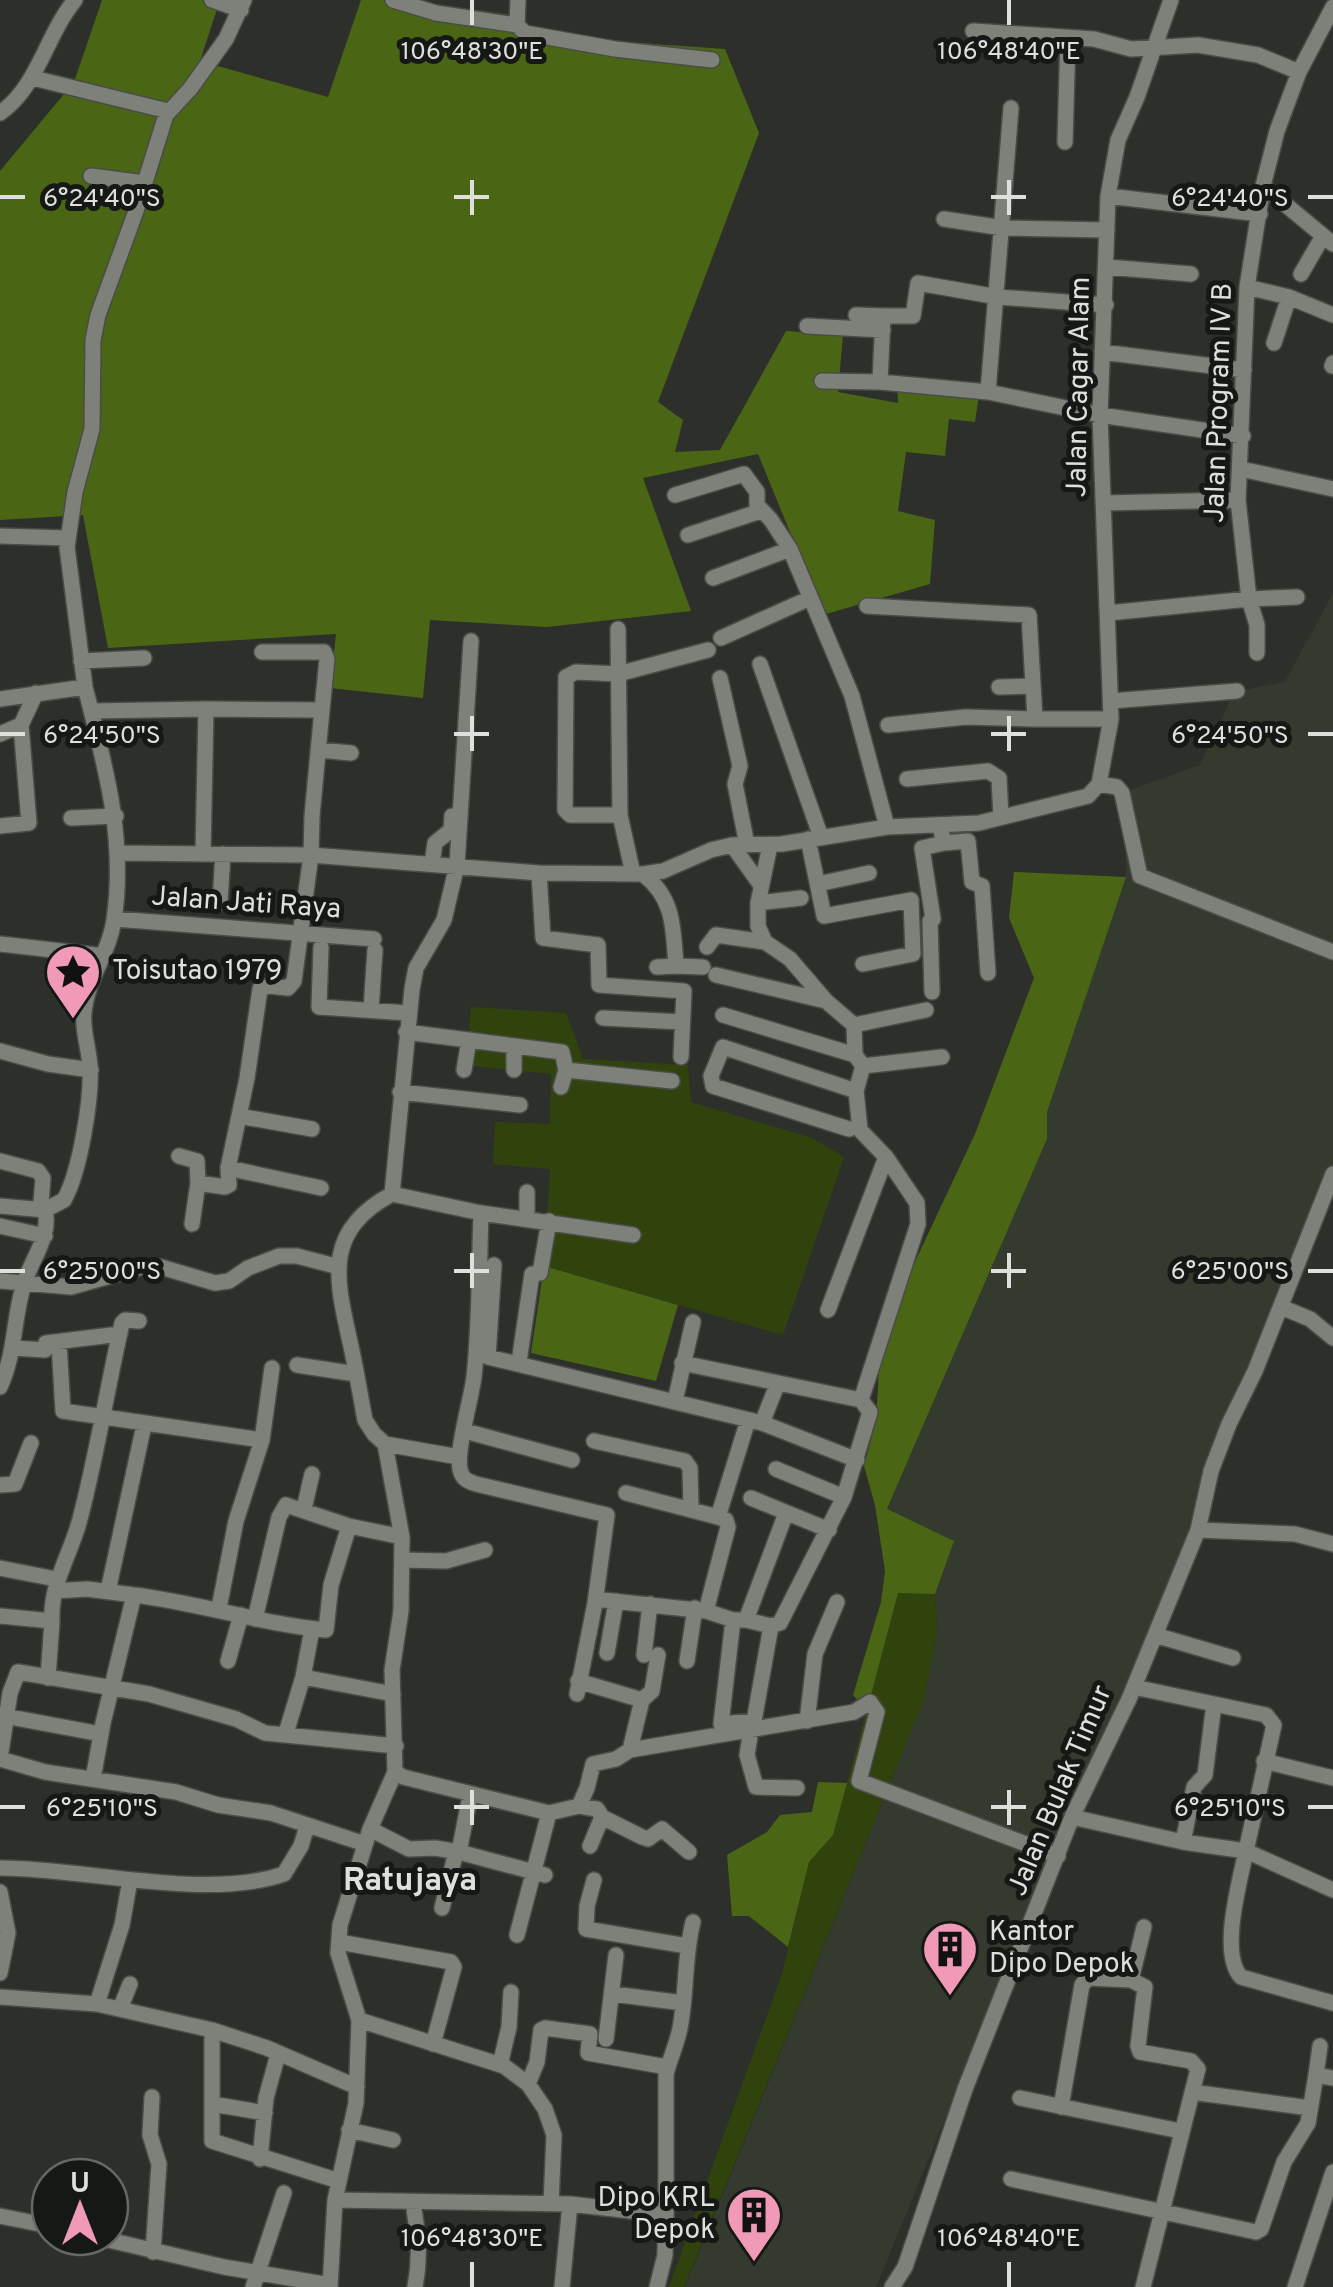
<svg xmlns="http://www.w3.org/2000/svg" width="1333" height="2287" viewBox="0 0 1333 2287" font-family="Overpass,sans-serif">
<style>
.built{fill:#353a2f}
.green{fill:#30430d}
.forest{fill:#4a6615}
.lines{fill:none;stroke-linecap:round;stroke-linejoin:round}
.minor-casing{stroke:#4a4c47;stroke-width:18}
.minor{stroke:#7e817a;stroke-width:15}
.ticks{fill:none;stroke:#dee0dc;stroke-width:4}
.labels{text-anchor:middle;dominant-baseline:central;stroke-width:10;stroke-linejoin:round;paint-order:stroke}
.street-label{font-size:28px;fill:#dee0dc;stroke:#161815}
.poi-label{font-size:28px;fill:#dee0dc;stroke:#161815;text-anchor:start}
.quarter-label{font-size:32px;font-weight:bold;fill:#dee0dc;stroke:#161815}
.ticks-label{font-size:25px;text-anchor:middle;fill:#dee0dc;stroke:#161815;stroke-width:10;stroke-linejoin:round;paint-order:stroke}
</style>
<rect width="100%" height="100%" fill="#2d302a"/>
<path class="built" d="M1333,593V1165L1265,1343L1220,1425L1195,1530L1100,1741L876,2287H685L924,1700L937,1633L935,1594L953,1541L887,1510L1047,1139V1112L1126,877L1124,792L1200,765L1234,692L1285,682Z"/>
<path class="green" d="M471,1007L566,1013L583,1059L688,1065L691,1102L812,1138L844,1157L783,1335L544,1266L550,1169L493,1164L495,1122L550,1124L551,1074L466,1065Z
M898,1593L935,1594L937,1633L924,1700L684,2287H669L782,1974L809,1862L833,1835Z"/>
<path class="forest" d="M102,0H220L200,61L328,97L361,0H393L566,38L725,49L759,133L658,402L683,420L675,452L720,450L786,331L843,335L838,392L898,403L897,375L980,387L975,422L949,419L945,456L906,452L898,511L935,520L930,584L819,616L806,571L758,454L643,478L691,611L547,627L430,620L423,698L330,688L336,634L108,648L83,515L0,520V171L74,82Z
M1014,872L1126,877L1047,1112V1139L887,1509L954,1541L935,1594L898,1593L867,1710L853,1695L881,1602L885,1571L875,1505L864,1466L876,1421L881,1334L975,1134L1034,978L1009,918Z
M544,1266L678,1305L656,1381L531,1353Z
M818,1782L847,1783L833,1835L809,1862L788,1947L749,1916H732L727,1855L767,1832L780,1815L812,1812Z"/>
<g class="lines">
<g class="minor-casing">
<path id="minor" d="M212,0L241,10
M393,0L436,13L517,25
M518,0L517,25L525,33L615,49L712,60
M973,31L1094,39L1131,49L1198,45L1258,55L1299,72
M33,78L168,111
M0,113C38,87 46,35 75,0
M1065,142L1068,37
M91,176L145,183
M1263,186L1333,244
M1108,196L1260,214
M944,219L1003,228L1107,230
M1107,267L1191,274
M1301,274L1323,236
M1247,287L1289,297L1333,315
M856,315L883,316L880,382
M883,316H913L918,283L998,297L1106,305
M807,326L883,330
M1274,343L1289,297
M1102,352L1244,370
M1332,366L1333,363
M822,381L880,382L988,392L1100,415L1243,436
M988,392L1011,108
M1241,469L1333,489
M675,495L744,474L757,492V505L771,520L790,549
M1103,503L1238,500
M688,535L761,511
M0,536L67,538
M713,578L790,549L852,696L887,827
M867,606L1029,615L1035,719H1111
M1108,613L1249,599L1238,500L1247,287L1263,186L1277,131L1299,72L1333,7
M618,629L620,815L633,874
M721,638L808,599
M262,652H324L327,659L322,710
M1257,653V625L1249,599L1297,597
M81,661L144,658
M760,664L821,837
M720,678L740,766L735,784L747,845
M999,687L1033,686
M0,699L85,687L67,547L75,492L92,429L93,340L98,315L136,211L166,115L190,89L226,39L244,0
M1111,701L1237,691
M91,711L206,709L203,854
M888,725L966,717L1035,719
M0,734L21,725L36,693
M319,750L351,753
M907,779L988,771L999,778L1001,817
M1099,784L1117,787L1122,793L1140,876L1333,952
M620,815H570L565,810L566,677L576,672L618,674L708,650
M71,818L116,816
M0,826L29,823L21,725
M808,839L824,916L911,900L913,954L863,964
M944,843L968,841L972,882L982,886L988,973
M732,845L760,884
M770,845L758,903V926L765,942L790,959L826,1001L854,1025L926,1010
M119,853L311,855L539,873L643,874L663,871L711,850L732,845L782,844L887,827L979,823L1088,796L1099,784L1111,719L1100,415L1108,196L1118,140L1137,97L1171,0
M432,864L435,843L451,830L452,816
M539,873L543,938L598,945L599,985L684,991L681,1057
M643,874C675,899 673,929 676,966L657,967
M818,884L869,873
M220,902L223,854
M758,903L801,898
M115,919L374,939
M0,944L105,956
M321,947L319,1007L408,1013
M707,947L716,935L765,942
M676,966L703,967
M716,975L826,1001
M932,992L930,921L933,919L922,848L944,843L940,826
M371,1010L375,950
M723,1015L855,1055
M603,1018L682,1022
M854,1025L855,1055L863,1066L856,1091L860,1130L886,1157L917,1203L918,1224L861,1400
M406,1032L562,1052L566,1070L561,1087
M514,1046V1070
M0,1051L48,1064L91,1070
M863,1066L942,1057
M464,1070L469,1040
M566,1070L672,1081
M400,1092L520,1105
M239,1116L312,1129
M849,1129L713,1086L711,1076L723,1047L856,1091
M179,1156L197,1161L198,1183
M0,1161L38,1171L43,1178L41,1203L45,1210L0,1206
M228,1168L321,1188
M392,1194L412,989L416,968L444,920L457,865L471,641
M481,1213C479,1267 480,1323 474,1377C471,1400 456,1450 460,1469C462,1479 467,1481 476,1484L607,1515L595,1603L577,1694
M527,1217V1192
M192,1224L198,1183L225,1187L229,1185L228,1168L247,1078L260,989L269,986L288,988L294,981L311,855L312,816L322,710L206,709
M0,1226L45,1236
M494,1265L488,1357L762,1423L857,1460
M540,1273L549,1221
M0,1281L71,1287L142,1267H161L215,1283L229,1281L248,1268L279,1256H297L339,1267
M1281,1307L1310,1319L1333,1338
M828,1310L886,1157
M59,1343L63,1411L262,1440L236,1521L219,1608
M13,1348L45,1350L46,1343L120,1334
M519,1362L532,1274
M682,1363L861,1400L870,1412L844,1497L780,1623L771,1626L746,1620
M297,1365L356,1374
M0,1387C17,1350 13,1312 26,1278C34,1256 51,1234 45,1210L64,1200C80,1172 92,1098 90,1066C89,1048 82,1031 84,1013C87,978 109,954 114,920C126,838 105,765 85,687
M675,1401L693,1322
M762,1423L777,1385
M465,1431L572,1460
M262,1440L272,1368
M594,1441L685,1461L690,1468L691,1509
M459,1457L385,1444L374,1434L365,1420C360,1394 356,1368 350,1342C336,1278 323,1231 392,1194L481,1213L633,1235
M776,1469L844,1497
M0,1485L15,1484L31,1443
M626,1493L718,1517L748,1420
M751,1498L829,1530
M304,1509L312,1474
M1198,1530L1295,1534L1333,1544
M402,1560L446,1561L485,1550
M0,1568L56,1579
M55,1591L87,1589L134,1595L103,1723L93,1779
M108,1591L144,1425
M134,1595C200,1603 261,1624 326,1630L331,1585L349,1526L402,1537
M603,1600L706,1611L728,1527L726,1520L718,1517
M706,1611L733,1620H746L786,1513
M0,1616L52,1621C50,1584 71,1554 80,1519C97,1454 107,1389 122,1323L125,1320L139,1321
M255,1619L279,1517L286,1505L349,1526
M733,1620L721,1724L754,1721L771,1626
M1155,1635L1233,1658
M607,1653L616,1601
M644,1655L650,1604
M228,1661L241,1615
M687,1661L695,1608
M303,1677L393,1694
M48,1678L52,1621
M578,1681L642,1700
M0,1715L101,1734
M807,1721L815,1654L837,1602
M751,1730L747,1755L756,1787L797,1788
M286,1733L303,1677L312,1629
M630,1750L642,1700L652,1691L658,1655
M0,1759L10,1693L18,1672L149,1694L236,1719L265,1733L396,1746
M0,1759L45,1772L176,1792L218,1805L271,1813L365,1844
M1264,1761L1333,1778
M395,1772L403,1777L549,1813L579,1806L587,1788L593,1764L616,1759L630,1750L854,1712L870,1702L877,1712L859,1781L1058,1856
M579,1806L597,1809L602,1817L642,1837L648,1839L662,1829L689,1852
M1072,1817L1183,1842L1246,1851L1274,1725L1266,1715L1134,1687
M370,1829L409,1849L435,1848L459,1852L545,1875
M1183,1842L1194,1787L1205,1775L1214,1704
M590,1846L602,1817
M459,1852L470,1796
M0,1868C85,1868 205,1901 284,1874L301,1846L307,1826
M594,1880L587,1906L586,1929L687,1946
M1333,1890L1246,1851C1240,1881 1219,1953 1241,1977L1333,2003
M0,1892L8,1933L0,1973
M442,1908L456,1852
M517,1935L549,1813
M339,1942L451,1962L454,1967L433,2044
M1131,1980L1145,1987L1138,2046L1140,2052L1191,2061L1198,2069L1143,2287
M613,1994L683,2003
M0,1997L97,2004L212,2030L267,2048L357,2087
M97,2004L122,1925L130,1880
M120,2009L130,1984
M359,2020L504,2066L528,2084L545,2109L554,2135L551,2204
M212,2030V2141L339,2181
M606,2039L616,1955
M500,2065L509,2027L511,1992
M1316,2075L1320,2046
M528,2084L537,2062L541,2030L545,2028L590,2034L588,2053L667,2067
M1192,2092L1310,2108
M152,2097L150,2135L159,2164L153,2252
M1020,2098L1180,2131
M212,2104L265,2113
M1061,2107L1082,1985L1088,1978L1131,1980L1144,1927
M349,2130L393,2140
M260,2159L266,2098L278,2054
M1011,2179L1256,2232L1261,2229L1284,2162L1308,2123L1316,2075L1333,2078
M335,2200L570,2204L666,2215L665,2255L657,2287
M413,2203C418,2234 421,2256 415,2287
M666,2215V2074C670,2058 677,2044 680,2028C687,1992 684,1957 693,1922
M0,2216L50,2226
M96,2237L224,2267L330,2285
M253,2287L284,2193
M330,2287L335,2200L356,2103L359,2020L338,1953L340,1925L370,1829L395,1772L392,1670L401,1611L402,1537L385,1444
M562,2287L570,2204
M892,2287L905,2267L965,2089L1072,1817L1129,1699L1198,1530L1211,1471L1229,1424L1255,1371L1333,1174
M1295,2287L1333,2172"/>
</g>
<use href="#minor" class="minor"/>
</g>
<path class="ticks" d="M472,0V25M1009,0V25M472,180V215M1009,180V215M0,197H25M454,197H489M991,197H1026M1308,197H1333M472,716V751M1009,716V751M0,734H25M454,734H489M991,734H1026M1308,734H1333M472,1253V1288M1009,1253V1288M0,1271H25M454,1271H489M991,1271H1026M1308,1271H1333M472,1790V1825M1009,1790V1825M0,1807H25M454,1807H489M991,1807H1026M1308,1807H1333M472,2262V2287M1009,2262V2287"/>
<defs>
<g id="sight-pin" transform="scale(2.875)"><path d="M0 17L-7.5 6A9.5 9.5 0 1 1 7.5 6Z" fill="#f09ab7" stroke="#161815"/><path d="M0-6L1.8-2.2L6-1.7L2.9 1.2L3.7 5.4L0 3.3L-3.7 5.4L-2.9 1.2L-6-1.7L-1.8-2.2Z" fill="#111"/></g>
<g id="building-pin" transform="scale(2.875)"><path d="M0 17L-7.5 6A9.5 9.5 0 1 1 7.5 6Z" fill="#f09ab7" stroke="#161815"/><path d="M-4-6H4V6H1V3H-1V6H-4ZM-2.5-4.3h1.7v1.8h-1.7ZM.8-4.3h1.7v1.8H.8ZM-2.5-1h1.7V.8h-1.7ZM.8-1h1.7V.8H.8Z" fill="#111"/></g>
</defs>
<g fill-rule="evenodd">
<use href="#sight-pin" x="73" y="972"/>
<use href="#building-pin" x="950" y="1949"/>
<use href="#building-pin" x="754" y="2215"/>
</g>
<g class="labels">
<g class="street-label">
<text transform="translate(1080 387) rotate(-89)">Jalan Cagar Alam</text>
<text transform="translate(1220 403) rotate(-88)">Jalan Program IV B</text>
<text transform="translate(246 904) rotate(4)">Jalan Jati Raya</text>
<text transform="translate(1061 1791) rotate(-67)">Jalan Bulak Timur</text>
</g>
<g class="poi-label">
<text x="112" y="972">Toisutao 1979</text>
<text x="989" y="1933">Kantor<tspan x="989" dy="32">Dipo Depok</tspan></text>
<text x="715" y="2199" text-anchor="end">Dipo KRL<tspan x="715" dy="32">Depok</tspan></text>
</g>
<g class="quarter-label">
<text x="410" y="1882">Ratujaya</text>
</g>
</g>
<g class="ticks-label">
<text x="472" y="59">106°48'30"E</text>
<text x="1009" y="59">106°48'40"E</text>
<text x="102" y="206">6°24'40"S</text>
<text x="1230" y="206">6°24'40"S</text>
<text x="102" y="743">6°24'50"S</text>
<text x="1230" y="743">6°24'50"S</text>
<text x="102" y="1279">6°25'00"S</text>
<text x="1230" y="1279">6°25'00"S</text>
<text x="102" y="1816">6°25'10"S</text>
<text x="1230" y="1816">6°25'10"S</text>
<text x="472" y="2246">106°48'30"E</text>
<text x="1009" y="2246">106°48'40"E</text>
</g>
<g transform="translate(80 2207)"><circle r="48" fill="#161815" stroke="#666865" stroke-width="2.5"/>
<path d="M0-8L18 38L0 25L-18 38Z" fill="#f09ab7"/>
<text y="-15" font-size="28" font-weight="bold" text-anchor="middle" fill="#dee0dc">U</text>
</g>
</svg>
